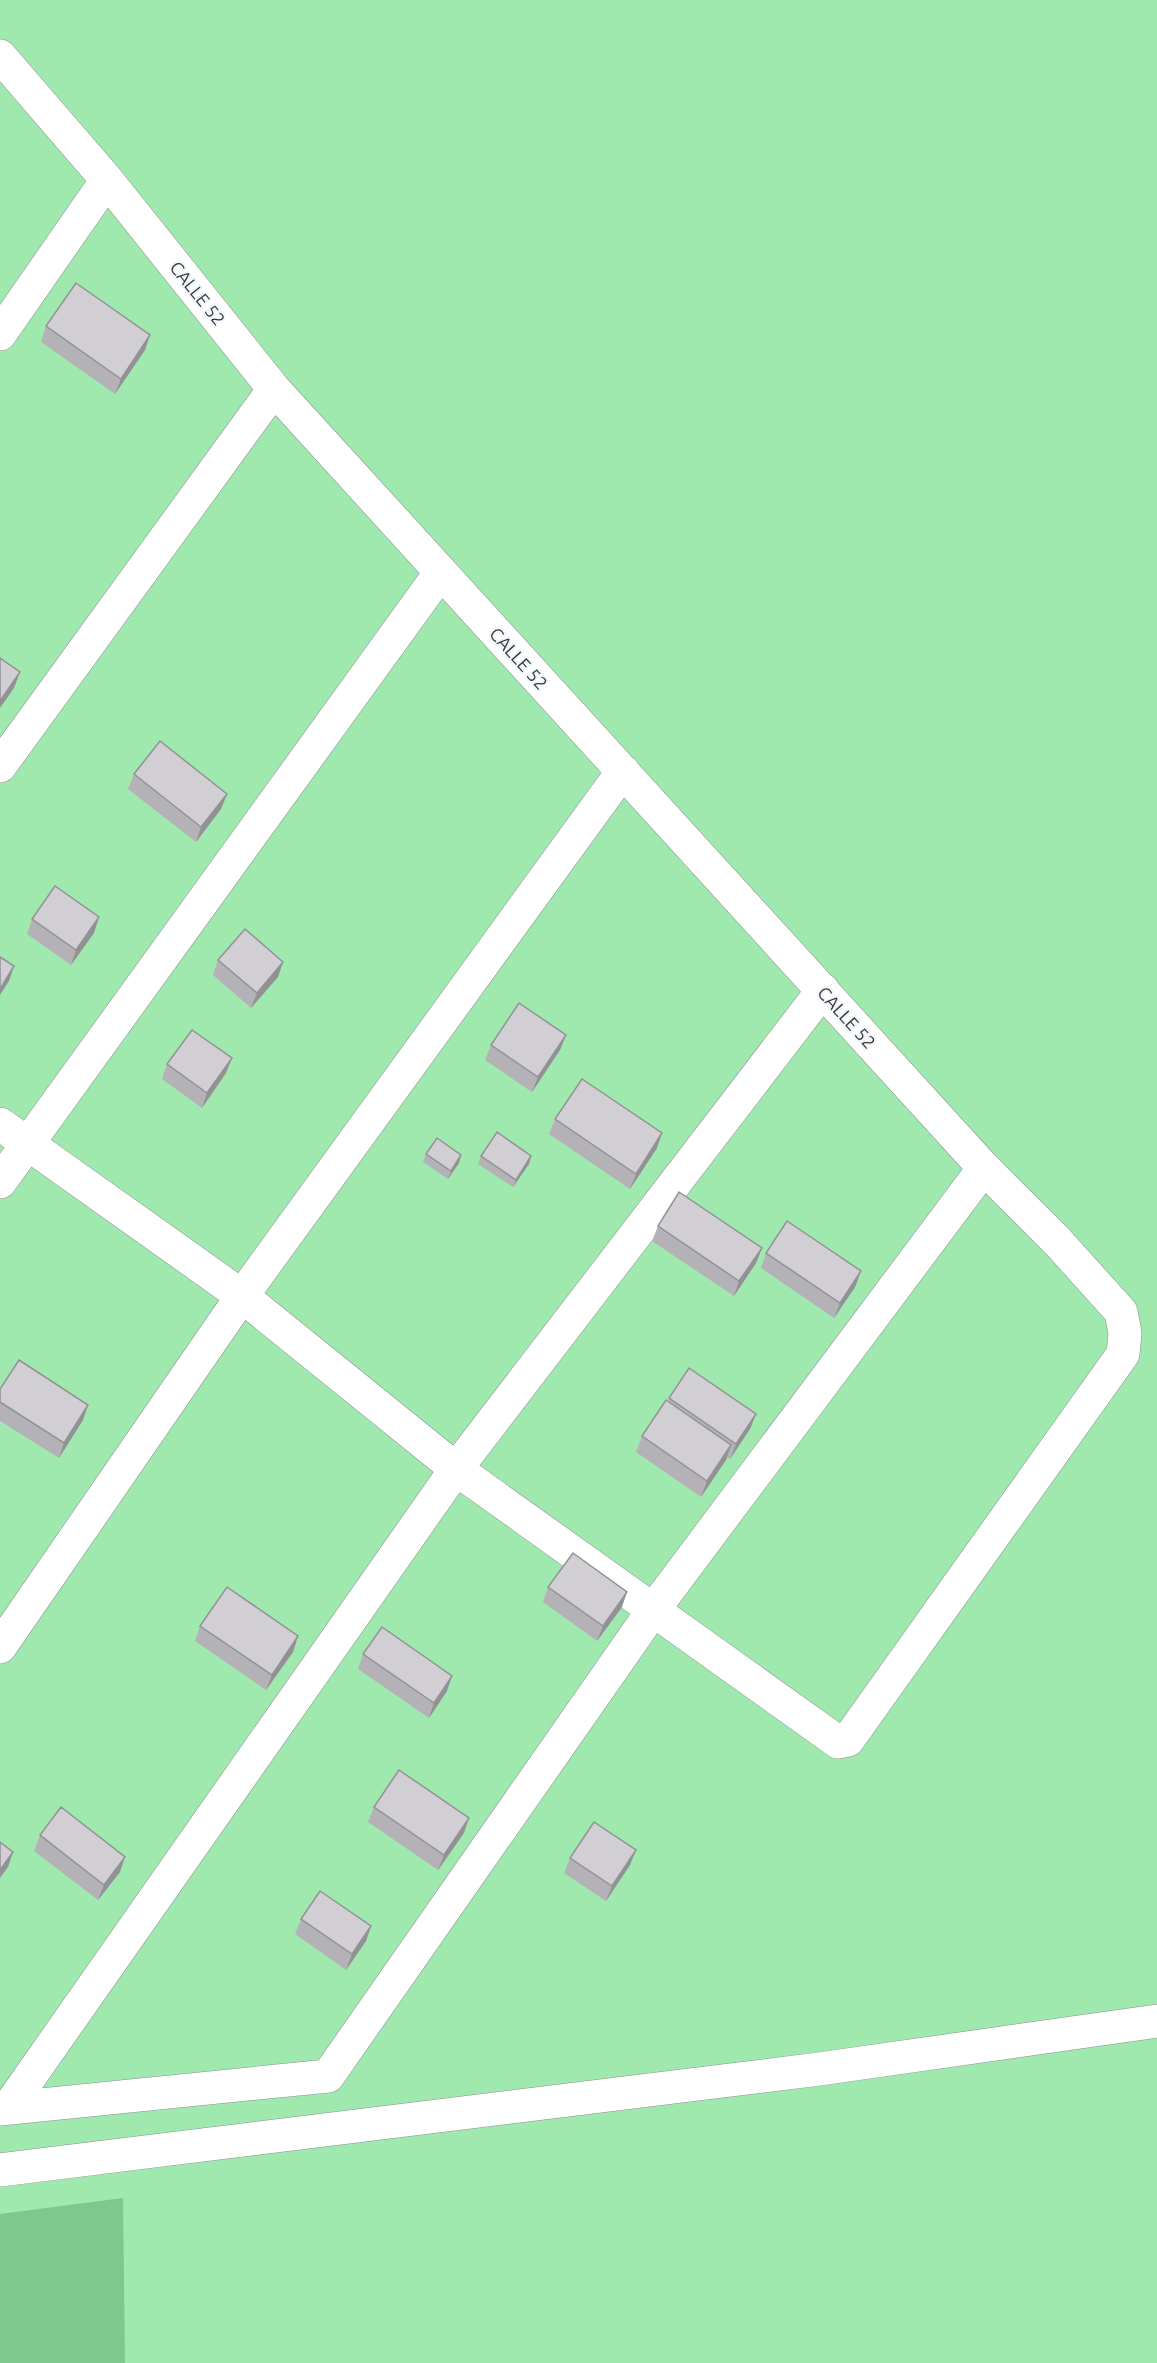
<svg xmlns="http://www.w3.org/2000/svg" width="1157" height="2363" viewBox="0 0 1157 2363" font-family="Ubuntu,sans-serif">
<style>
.green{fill:#a0e9ae}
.forest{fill:#7fc78d}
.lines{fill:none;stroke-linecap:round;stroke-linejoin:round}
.minor-casing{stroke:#8c8e92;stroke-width:34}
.minor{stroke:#fff;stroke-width:33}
.wall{fill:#b4b2b6}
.shaded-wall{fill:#929194}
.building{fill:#d1cfd4;stroke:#929194;stroke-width:1.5}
.labels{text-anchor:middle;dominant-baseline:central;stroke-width:4.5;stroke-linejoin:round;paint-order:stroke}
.street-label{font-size:18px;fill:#38393b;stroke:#f3f6fa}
</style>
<rect width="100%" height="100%" fill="#f3f6fa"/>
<path class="green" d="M0,0H1157V2363H0Z"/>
<path class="forest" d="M123,2198L125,2363H0V2214Z"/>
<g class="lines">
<g class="minor-casing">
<path id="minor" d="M0,56L107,180L274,389L984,1168L1058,1242L1121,1312L1125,1333L1123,1354L848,1740L838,1742L456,1469L242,1296L0,1124
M0,334L107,180
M0,766L274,389
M0,1182L441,572
M0,1647L242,1296L623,771
M8,2108L456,1469L823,990
M0,2109L328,2076L654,1609L984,1168
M0,2170L819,2069L1157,2021"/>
</g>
<use href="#minor" class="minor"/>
</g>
<path class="wall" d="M46,326L145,350L115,394L41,342Z
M134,774L227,794L221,809L196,842L128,789Z
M32,919L94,933L71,965L27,934Z
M218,960L283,962L278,977L251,1008L213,975Z
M566,1035L560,1050L532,1092L485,1060L491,1045Z
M167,1064L226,1073L202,1108L162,1079Z
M555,1119L657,1148L630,1189L549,1134Z
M426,1154L459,1163L448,1179L423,1162Z
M481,1156L529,1164L513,1187L478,1164Z
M658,1226L762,1248L756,1263L734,1296L652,1241Z
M766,1253L861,1271L855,1287L834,1318L761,1268Z
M0,1389L83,1420L59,1458L0,1421Z
M669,1398L756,1414L750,1429L730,1459L727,1457L726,1460L701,1497L636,1452L642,1436L668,1401Z
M548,1587L622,1607L597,1641L543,1602Z
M200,1626L298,1636L293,1652L266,1690L195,1641Z
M363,1654L447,1691L429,1718L358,1669Z
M374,1807L464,1833L438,1870L368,1822Z
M40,1835L120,1872L98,1900L34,1851Z
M570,1858L630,1865L606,1901L564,1873Z
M301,1919L371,1926L366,1941L346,1970L295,1934Z"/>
<path class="shaded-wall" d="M150,335L145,350L115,394L121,379Z
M20,672L14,688L0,708V701Z
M227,794L221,809L196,842L201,827Z
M99,917L94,933L71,965L76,950Z
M283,962L278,977L251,1008L257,993Z
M14,966L9,981L0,995V989Z
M566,1035L560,1050L532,1092L538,1077Z
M232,1058L226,1073L202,1108L207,1093Z
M662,1133L657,1148L630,1189L636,1174Z
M461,1155L459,1163L448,1179L451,1171Z
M531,1156L529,1164L513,1187L516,1180Z
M762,1248L756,1263L734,1296L739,1281Z
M861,1271L855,1287L834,1318L840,1303Z
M88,1405L83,1420L59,1458L64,1443Z
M756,1414L750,1429L730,1459L736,1444Z
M731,1445L726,1460L701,1497L707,1481Z
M627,1592L622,1607L597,1641L603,1626Z
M298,1636L293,1652L266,1690L272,1675Z
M452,1676L447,1691L429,1718L434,1703Z
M469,1818L464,1833L438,1870L444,1855Z
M636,1850L630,1865L606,1901L612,1886Z
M13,1852L8,1867L0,1878V1870Z
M125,1857L120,1872L98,1900L104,1885Z
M371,1926L366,1941L346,1970L352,1954Z"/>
<path class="building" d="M76,283L150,335L121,379L46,326Z
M0,658L20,672L0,701Z
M160,741L227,794L201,827L134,774Z
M55,886L99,917L76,950L32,919Z
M245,929L283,962L257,993L218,960Z
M0,957L14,966L0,989Z
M519,1003L566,1035L538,1077L491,1045Z
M192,1030L232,1058L207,1093L167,1064Z
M582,1079L662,1133L636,1174L555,1119Z
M497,1132L531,1156L516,1180L481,1156Z
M437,1138L461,1155L451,1171L426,1154Z
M679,1192L762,1248L739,1281L658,1226Z
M787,1221L861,1271L840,1303L766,1253Z
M19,1360L88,1405L64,1443L0,1402V1389Z
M689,1368L756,1414L736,1444L669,1398Z
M666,1400L731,1445L707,1481L642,1436Z
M573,1553L627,1592L603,1626L548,1587Z
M227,1587L298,1636L272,1675L200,1626Z
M382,1627L452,1676L434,1703L363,1654Z
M399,1770L469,1818L444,1855L374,1807Z
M61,1807L125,1857L104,1885L40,1835Z
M594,1822L636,1850L612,1886L570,1858Z
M0,1842L13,1852L0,1870Z
M320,1891L371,1926L352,1954L301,1919Z"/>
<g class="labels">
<g class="street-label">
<text transform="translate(198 293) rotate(51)">CALLE 52</text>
<text transform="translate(519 658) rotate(48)">CALLE 52</text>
<text transform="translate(847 1017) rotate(48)">CALLE 52</text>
</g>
</g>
</svg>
